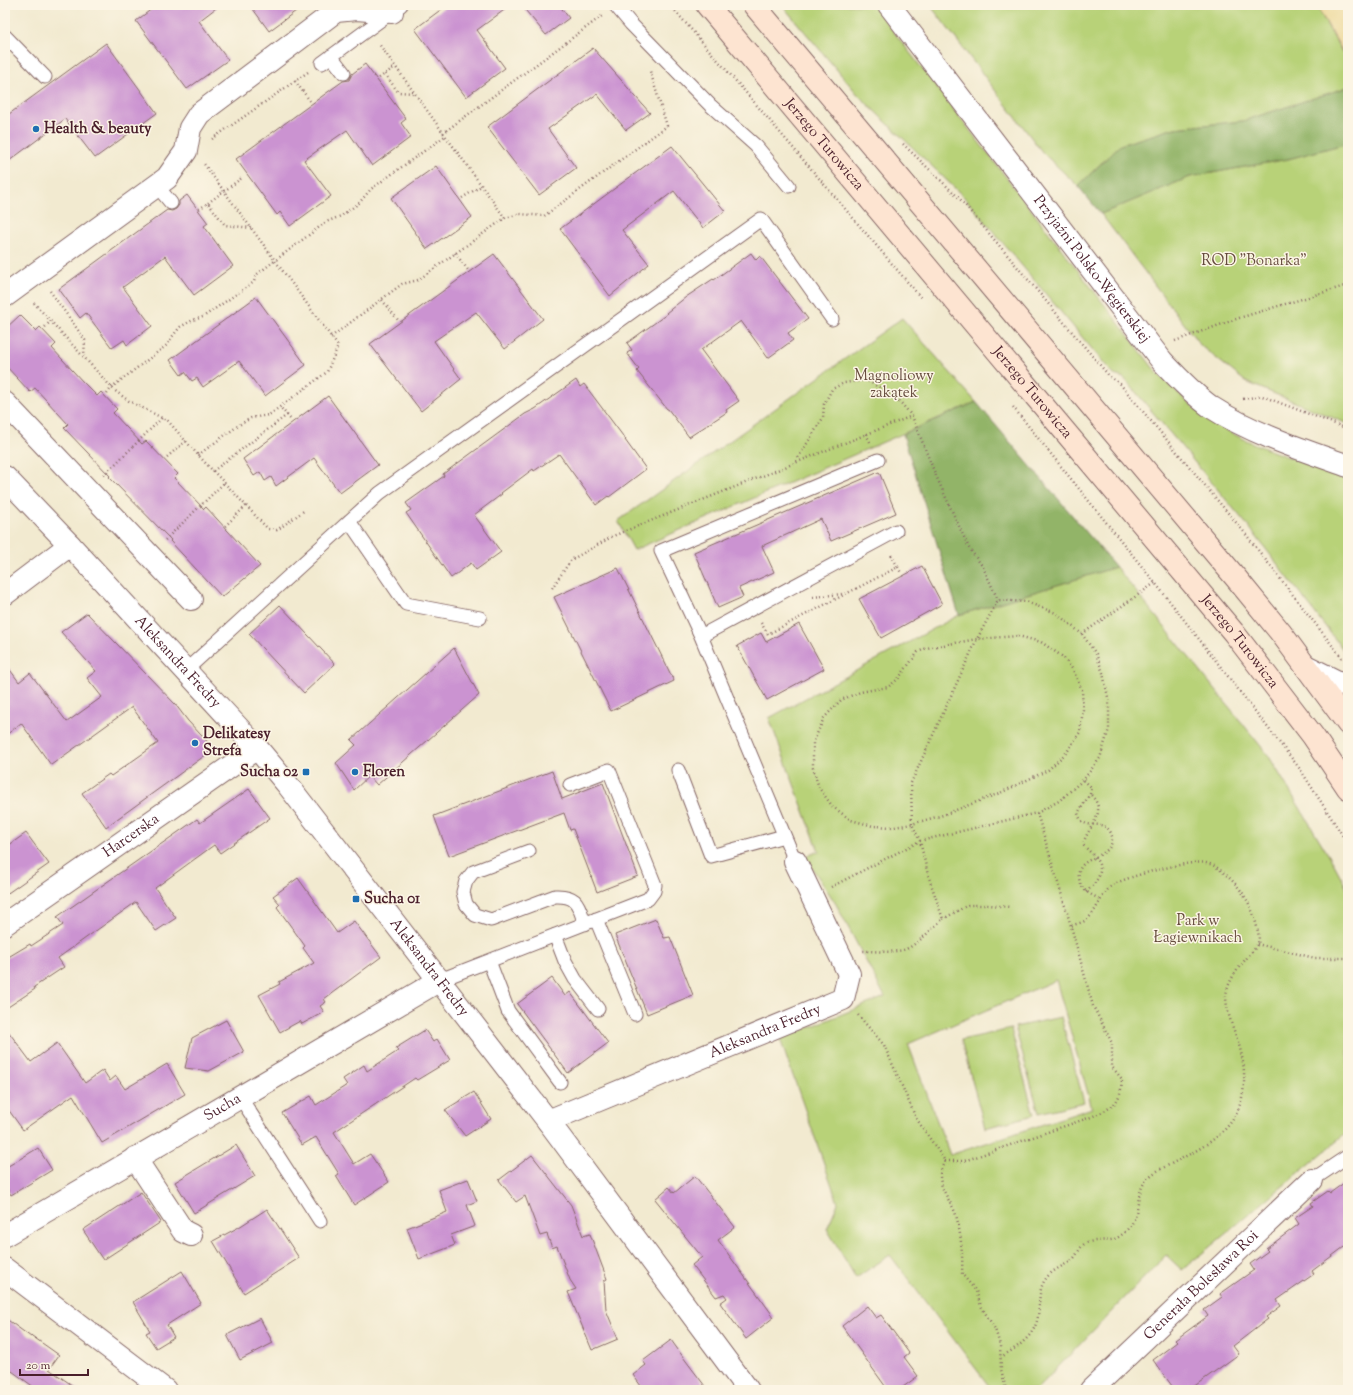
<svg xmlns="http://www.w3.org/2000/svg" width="1353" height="1395" viewBox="0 0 1353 1395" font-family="'Sorts Mill Goudy',serif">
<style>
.green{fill:#b8d278;stroke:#817852;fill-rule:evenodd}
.forest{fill:#92b468;stroke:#6e6a4a}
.sand{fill:#eeda9e;stroke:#9c7c64}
.building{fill:#cb93d1}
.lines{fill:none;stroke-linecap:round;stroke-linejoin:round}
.service-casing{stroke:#856665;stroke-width:15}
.minor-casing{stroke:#856665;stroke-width:24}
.tertiary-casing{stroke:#856665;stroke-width:24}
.secondary-casing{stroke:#856665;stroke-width:24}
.path{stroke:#856665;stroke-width:2.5;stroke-dasharray:1 3;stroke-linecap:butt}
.service{stroke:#fff;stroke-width:13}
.minor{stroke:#fff;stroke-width:22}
.tertiary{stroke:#fff;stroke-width:22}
.secondary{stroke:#fde4d1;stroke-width:22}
.poi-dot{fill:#1f6fb2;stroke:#fcf5e5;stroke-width:1.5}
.labels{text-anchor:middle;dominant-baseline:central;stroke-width:3;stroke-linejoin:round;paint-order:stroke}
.poi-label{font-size:15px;font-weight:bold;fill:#4a1f2b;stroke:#fcf5e5;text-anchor:start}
.street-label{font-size:15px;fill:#4a1f2b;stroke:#fcf5e5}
.park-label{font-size:15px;fill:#664c3e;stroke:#fcf5e5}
</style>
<rect width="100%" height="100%" fill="#fcf5e5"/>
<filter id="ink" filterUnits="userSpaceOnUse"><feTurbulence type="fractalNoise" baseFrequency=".025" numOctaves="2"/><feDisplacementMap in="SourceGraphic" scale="8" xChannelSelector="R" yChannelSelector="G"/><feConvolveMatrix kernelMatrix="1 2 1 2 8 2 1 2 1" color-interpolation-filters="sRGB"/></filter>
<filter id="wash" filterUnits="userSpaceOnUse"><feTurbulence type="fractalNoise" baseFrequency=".012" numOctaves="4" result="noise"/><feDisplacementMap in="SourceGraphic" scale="16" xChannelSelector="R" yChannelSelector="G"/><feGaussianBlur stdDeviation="0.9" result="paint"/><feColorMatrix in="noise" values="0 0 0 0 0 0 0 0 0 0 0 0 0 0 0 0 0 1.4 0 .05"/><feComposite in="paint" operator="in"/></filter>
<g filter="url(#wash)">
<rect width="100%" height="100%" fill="#f2ead0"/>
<path class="green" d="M782,5H873L1158,374C1180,395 1200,415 1226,430C1264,451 1307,463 1348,477V656L1249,527L1124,378L1114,375L965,198L860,97Z
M930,5H1316L1342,52L1348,49V87L1243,121L1175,128L1120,145L1078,186L1043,153Z
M1348,143V424L1246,382L1201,346L1101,214L1190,177L1288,159Z
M902,318L976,402L634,550L618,521Z
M1116,567L1268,755L1334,864L1348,890V1132L1182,1270L1166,1255L1036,1390H992L890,1255L856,1278L827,1229L838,1203L780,1039L885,997L836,904L805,857L819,851L769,718L959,615ZM1056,980L1092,1108L950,1155L908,1044Z
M1061,1017L1084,1102L1039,1113L1015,1027Z
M1011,1029L1034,1115L985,1128L961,1040Z"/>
<path class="forest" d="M1348,87V143L1288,159L1190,177L1101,214L1078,186L1120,145L1175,128L1243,121Z
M976,402L1116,567L959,615L903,434Z"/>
<path class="sand" d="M1316,5H1348V49L1343,52Z"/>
<g id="blocks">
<path class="building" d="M157,5H220L199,21L228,60L187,89L136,21Z
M250,5H304L269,31Z
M447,5H511L477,30L505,68L466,97L415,29Z
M521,5H559L569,18L546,35Z
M106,43L157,113L95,158L65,119L5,164V117Z
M593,48L650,113L626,130L597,94L548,129L576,168L539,195L487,127Z
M365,64L406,119L401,123L411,137L372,166L347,130L304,160L331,196L290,226L280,212L277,215L236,159L343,81L349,80L352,74Z
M672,146L725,211L703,228L674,191L622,230L649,264L610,296L560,229Z
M436,166L472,217L427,249L391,198Z
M187,195L208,223L204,226L233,266L194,295L165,256L123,287L152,326L127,345L124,340L112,348L86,313L80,318L59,289L167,210L172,211L176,209L179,205V201Z
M751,253L756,260L760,256L808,319L788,333L793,340L768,358L741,321L701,350L739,401L726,410L727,412L689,437L668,409H667L637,371L639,369L627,353L632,350L627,343L667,314L666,313L686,297L713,279L714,280Z
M494,254L543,319L505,349L476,312L434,341L461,379L421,411L370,344Z
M256,297L306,365L265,396L239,361L203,387L197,378L192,381L185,372L181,375L170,360Z
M20,315L36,331L40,327L56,344L52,348L83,382L97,396L101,392L117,409L113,413L142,444L146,441L178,474L174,478L204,509L206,507L260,566L222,597L170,541L171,540L109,477L110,476L64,428L68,424L35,388L30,392L5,365V329Z
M576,380L580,387L584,384L626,440H625L646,469L609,497L608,496L596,505L559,454L534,471L533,469L501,493L502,494L474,515L501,552L476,570L471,563L451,578L406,513L411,510L406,503L444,476L443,474L525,414L535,409Z
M328,396L378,465L340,493L314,458L276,486L271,477L265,481L260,472L254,476L243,459Z
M879,472L896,513L831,541L821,519L762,546L774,572L739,588L743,597L718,608L694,552Z
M922,566L942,604L881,638L859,599Z
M618,568L674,681L611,711L554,597Z
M280,605L335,664L304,693L249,634Z
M87,613L175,704L188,721L214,749L106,827L82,793L109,774L111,776L158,743L132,707L51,765L21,723L5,736V663L19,682L30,673L67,722L102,697L87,678L96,671L61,632Z
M799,624L824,669L767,700L737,646L761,633L766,642Z
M454,648L479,695L377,785L369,776L354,790L336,763L356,745L351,740Z
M552,771L562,799L603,783L638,876L597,892L573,829L570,830L564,813L449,856L434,816Z
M249,789L270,818L220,853L214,845L155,888L176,918L156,931L136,902L58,958L64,967L34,987L35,989L5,1009V959L30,944L31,946L63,925L57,917L197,819L200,823Z
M26,833L49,864L5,895V848Z
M298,878L337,933L354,921L381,957L324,999L326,1002L320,1006L324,1012L302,1024L300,1021L280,1032L259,995L280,984L279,982L314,963L303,948L305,946L277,907L280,904L273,896Z
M656,919L664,938L670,937L693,995L647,1014L615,935Z
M552,978L565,996L570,992L608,1043L568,1073L517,1004Z
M226,1020L244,1052L209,1071L185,1068L192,1038Z
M5,1027L31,1062L57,1043L85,1083L103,1070L110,1081L116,1076L125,1089L167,1064L185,1094L102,1143L73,1095L23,1130L5,1105Z
M425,1030L433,1042L437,1039L450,1060L417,1080L415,1078L334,1132L354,1164L370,1154L389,1182L354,1205L336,1176L339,1174L316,1137L302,1145L282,1113L311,1096L316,1105L347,1085L343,1079L364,1065L367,1071L398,1051L396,1048Z
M474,1092L491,1119L465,1136L445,1110Z
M236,1145L255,1176L194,1213L175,1182Z
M38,1148L52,1170L11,1195L5,1185V1168Z
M532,1155L571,1205L583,1236L590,1234L607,1279L604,1281L606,1310L618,1339L592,1350L568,1292L576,1289L570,1280L557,1246L552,1248L547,1234L540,1236L525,1196L516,1202L499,1180Z
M695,1176L735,1227L718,1240L774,1317L746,1339L720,1303L727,1298L724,1294L716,1297L692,1265L702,1257L655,1199L669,1187L674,1193Z
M468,1179L477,1201L467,1205L475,1226L451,1235L455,1245L419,1259L407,1228L447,1212L439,1190Z
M1348,1180V1244L1312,1271L1314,1274L1277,1300L1281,1306L1266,1317L1268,1319L1233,1346L1239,1354L1189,1390H1175L1153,1360L1177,1342L1175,1340L1208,1316L1204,1310L1222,1297L1220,1294L1254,1270L1250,1264L1268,1251L1266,1249L1299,1224L1295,1218L1313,1206L1311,1203L1328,1191L1330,1193Z
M141,1192L161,1222L103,1260L83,1230Z
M267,1209L299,1258L244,1293L213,1241L239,1227Z
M182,1271L201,1303L167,1325L174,1337L156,1348L146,1333L150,1331L133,1302Z
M867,1306L876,1318L881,1315L909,1353L904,1357L918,1376L899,1390H888L842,1326Z
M5,1318L31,1337L32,1336L59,1355L49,1369L79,1390H38L5,1366Z
M260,1318L273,1343L240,1360L227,1335Z
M671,1340L686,1361L708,1390H644L633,1375L646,1365L643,1361Z"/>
</g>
</g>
<g filter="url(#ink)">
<use href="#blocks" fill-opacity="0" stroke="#856665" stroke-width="1"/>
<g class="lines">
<g class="service-casing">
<path id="service" d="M615,5L631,24L710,105L756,146L789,186
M5,36L45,77
M331,56L344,73
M322,63L401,5
M157,186L171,203
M349,521L406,604L480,618
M701,636L896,531
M185,671L380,493L761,219L832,319
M678,770L711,856L784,836
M529,851L473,872L466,881L463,892L466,904L475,915L491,920L555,896C578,895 578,905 585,924
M795,861L701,636L661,551L878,460
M596,919L635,1014
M555,935L565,961L575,979L598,1009
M489,961L508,1011L560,1082
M440,980L648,899L654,891L655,885L609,770L570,785
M240,1097L320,1221
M1312,1180L1348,1156"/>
</g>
<g class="minor-casing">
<g id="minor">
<path id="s1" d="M889,5L1162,361C1177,377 1193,394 1211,407C1251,433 1303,450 1348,466"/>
<path d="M5,296L167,178L186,151L190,128L199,114L336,11L357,9L392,12"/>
<path d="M5,403L191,599"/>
<path d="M5,594L70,545"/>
<path d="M1306,666L1348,687"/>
<path id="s2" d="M5,924L257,748"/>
<path id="s3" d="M548,1121L843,999L849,974L795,861"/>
<path d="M135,1158L183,1231L191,1235"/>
<path id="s4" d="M5,1235L440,980"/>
<path d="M5,1269L165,1390"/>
<path id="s5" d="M1091,1390L1312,1180"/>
</g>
</g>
<g class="tertiary-casing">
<g id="tertiary">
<path id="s6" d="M5,477L70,545L257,748L287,784L548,1121L748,1390"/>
</g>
</g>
<g class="secondary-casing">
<g id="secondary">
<path id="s7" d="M707,5L1234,633L1313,736L1348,788"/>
<path d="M754,5L1236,578L1281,633L1348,724"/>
</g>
</g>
<path class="path" d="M670,5L748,95L922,299
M5,7L7,5
M385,74L398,92L414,93
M379,78L395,67
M295,81L310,101
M443,133L602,16
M212,139L308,72
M903,144L960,199L1110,377L1120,384L1244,532L1342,658
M462,198L481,186
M208,203L243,177
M199,209L208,203L225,225L251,228
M505,218L520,214L544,216L667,126L650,71
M455,253L468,270
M50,291L85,340L84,356
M382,300L398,320
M34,303L114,390L129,401L168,421L198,455L268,529L277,530L305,510
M45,327L51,321
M331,337L402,284L418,280L505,218L379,44
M1175,341L1239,318L1348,285
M107,394L112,387L167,345L172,337L180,327L193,320L203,317L254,282L256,275L326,222L341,216L359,203L371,189L445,136
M1243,399L1262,396L1348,429
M1013,407L1164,594L1300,769L1348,844
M287,415L291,420
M866,434L871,444
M198,455L239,425L251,418L269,415L327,372L338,346L204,164
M167,457L186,441
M796,461L823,418L824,404L832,389L844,383L866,380L886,391L901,403L912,416L936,476L969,548L983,567L998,600
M213,471L287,415L280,407
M104,475L162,418
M225,526L246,506
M165,540L224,483
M898,567L901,573
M552,588L571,560L613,536L912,416
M813,597L842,594
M761,623L768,634L898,567L891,555
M1082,634L1155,583
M1018,636L1041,642L1063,657L1073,670L1082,690L1083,710L1080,732L1067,752L1048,770L1000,793L943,815L912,824L894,827L873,826L851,820L833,807L819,788L813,768V743L824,718L841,700L860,692L888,687L898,679L918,652L927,648L977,639Z
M1084,780L1091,787L1090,794L1078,813C1083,834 1102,816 1111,833C1111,835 1113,837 1112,839C1112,860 1075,855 1079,878C1081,891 1090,894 1100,899
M1037,813L1071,926
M831,887L920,841L1037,813L1059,801L1084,779L1100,758L1109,729V702L1103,673L1096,654L1082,634L1056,613L1026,602L998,600L977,639L911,783L912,824L920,841L928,875L943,919C932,928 917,946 903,950C890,953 876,951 863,951
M1086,892C1108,872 1102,863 1083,845C1087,826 1110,813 1090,794
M943,919L968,905H989L1011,907
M1257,944L1315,958H1348
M858,1015L884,1045L916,1118L945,1161C943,1165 940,1171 940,1175C940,1191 952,1202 956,1215C961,1234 963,1254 962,1274L976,1291L981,1306L995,1329L1000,1345L1001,1369L1006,1390
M945,1161H964L1091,1117C1112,1108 1121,1104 1122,1079L1112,1067V1043L1093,1006L1071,926C1075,924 1082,923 1086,920C1098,911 1100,894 1113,885C1124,877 1193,859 1206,863C1213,864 1219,869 1224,873C1242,888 1252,905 1257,927C1258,933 1260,938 1258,943C1255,949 1250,954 1246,959C1237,969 1226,984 1226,998C1227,1015 1234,1029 1239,1045C1246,1068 1247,1094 1235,1116C1221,1140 1195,1151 1171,1164C1162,1168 1154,1172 1147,1179C1132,1197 1145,1218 1120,1236C1111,1243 1100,1239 1089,1242C1080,1244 1079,1253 1073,1259C1066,1265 1056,1268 1049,1275C1035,1289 1042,1307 1036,1324C1030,1340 1014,1349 1001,1357"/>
<use href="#service" class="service"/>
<use href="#minor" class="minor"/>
<use href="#tertiary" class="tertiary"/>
<use href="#secondary" class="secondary"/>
</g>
</g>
<g class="poi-dot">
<circle cx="36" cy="129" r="4"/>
<circle cx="195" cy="743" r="4"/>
<rect x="302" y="768" width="8" height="8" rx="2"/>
<circle cx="355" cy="772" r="4"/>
<rect x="352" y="895" width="8" height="8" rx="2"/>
</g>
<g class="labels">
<g class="poi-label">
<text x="44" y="129">Health &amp; beauty</text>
<text x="203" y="734">Delikatesy<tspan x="203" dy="17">Strefa</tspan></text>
<text x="298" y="772" text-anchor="end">Sucha 02</text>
<text x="363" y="772">Floren</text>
<text x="364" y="899">Sucha 01</text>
</g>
<g class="street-label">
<text stroke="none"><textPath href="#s7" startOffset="182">Jerzego Turowicza</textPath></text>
<text stroke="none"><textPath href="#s1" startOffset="333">Przyjaźni Polsko-Węgierskiej</textPath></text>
<text stroke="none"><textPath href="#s7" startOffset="506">Jerzego Turowicza</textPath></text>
<text stroke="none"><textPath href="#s7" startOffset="830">Jerzego Turowicza</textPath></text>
<text stroke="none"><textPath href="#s6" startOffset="253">Aleksandra Fredry</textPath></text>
<text stroke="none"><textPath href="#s2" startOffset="154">Harcerska</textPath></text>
<text stroke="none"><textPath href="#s6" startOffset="649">Aleksandra Fredry</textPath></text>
<text stroke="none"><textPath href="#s3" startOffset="235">Aleksandra Fredry</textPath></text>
<text stroke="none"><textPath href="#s4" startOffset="252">Sucha</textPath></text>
<text stroke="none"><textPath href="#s5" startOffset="152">Generała Bolesława Roi</textPath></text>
</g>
<g class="park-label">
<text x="1254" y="261">ROD "Bonarka"</text>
<text x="894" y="376">Magnoliowy<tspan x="894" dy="17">zakątek</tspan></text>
<text x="1198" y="921">Park w<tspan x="1198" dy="17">Łagiewnikach</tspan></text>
</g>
</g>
<rect width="1353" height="1395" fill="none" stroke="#fcf5e5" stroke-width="20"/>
<path d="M20 1369v6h68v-6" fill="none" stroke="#4a1f2b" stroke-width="2"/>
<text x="26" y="1369" font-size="12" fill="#4a1f2b" stroke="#fcf5e5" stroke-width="3" paint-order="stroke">20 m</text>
</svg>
